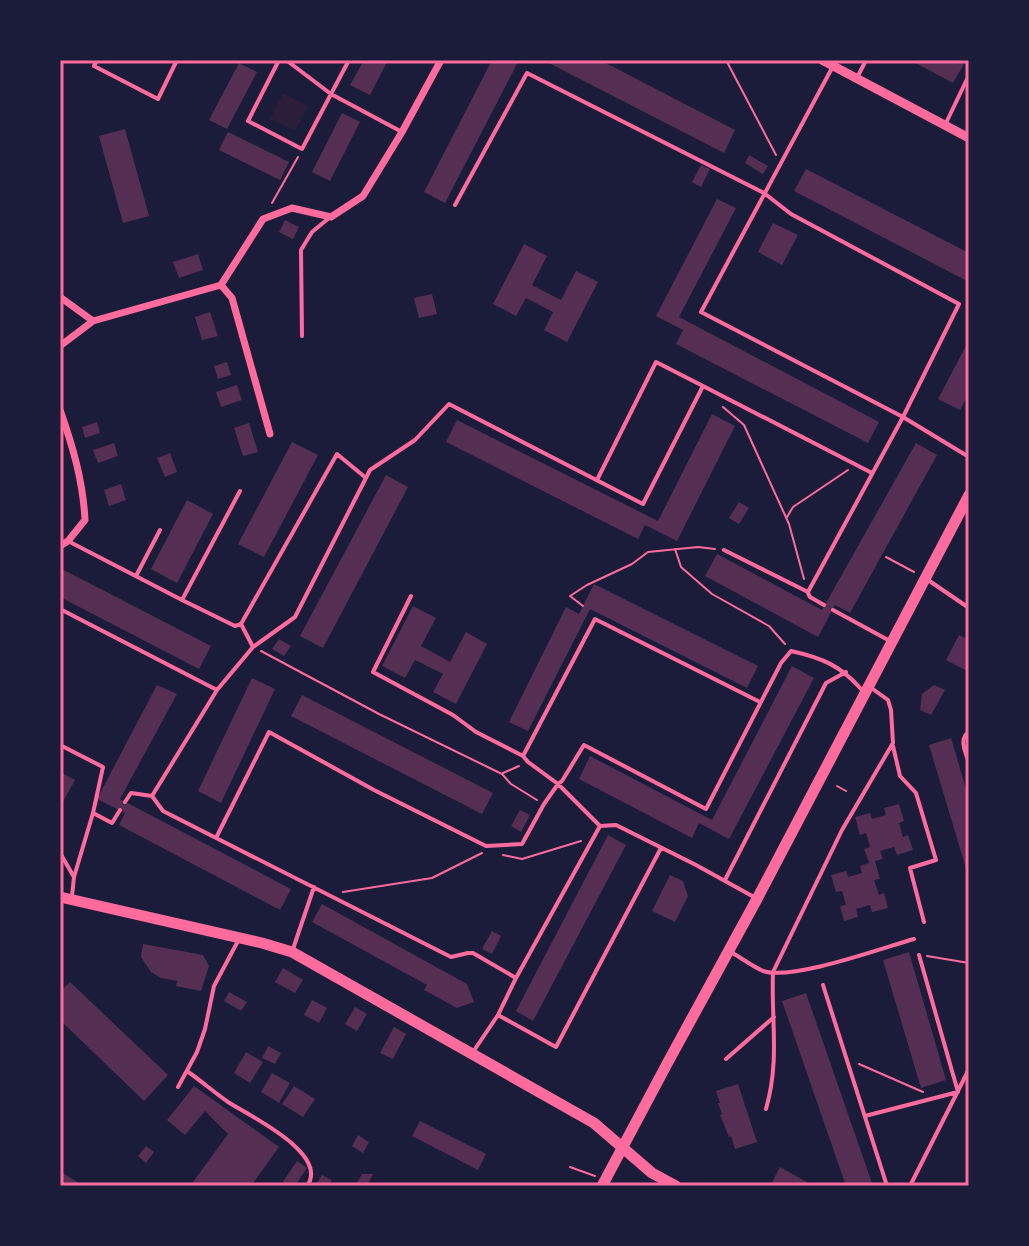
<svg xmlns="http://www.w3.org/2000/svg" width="1029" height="1246" viewBox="0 0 1029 1246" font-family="Rubik,sans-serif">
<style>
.green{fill:#2a1e3b}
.building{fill:#542f53}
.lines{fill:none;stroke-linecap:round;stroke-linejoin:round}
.path{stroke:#ff6b9d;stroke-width:2}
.service{stroke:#ff6b9d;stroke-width:4}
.minor{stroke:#ff6b9d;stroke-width:7}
.tertiary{stroke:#ff6b9d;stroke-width:9}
.secondary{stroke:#ff6b9d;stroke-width:11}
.neatline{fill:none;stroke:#ff6b9d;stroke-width:3}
</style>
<rect width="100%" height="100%" fill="#1b1b3a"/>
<path class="green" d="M283,93L308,106L295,131L270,119Z"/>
<path class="building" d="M364,60H388L370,95L350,85Z
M492,60H519L445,203L424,192Z
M543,60H600L735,130L724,153Z
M910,60H957L964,64L953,83Z
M239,63L257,72L227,129L209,120Z
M342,113L360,122L330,181L312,172Z
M125,129L149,216L123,223L99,136Z
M228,132L289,162L280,180L219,150Z
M749,155L768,166L763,174L745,163Z
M701,165L710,169L701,187L692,182Z
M806,169L969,253V282L794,191Z
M717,199L736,208L679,317L879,422L868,443L676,344L683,330L656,316Z
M285,220L299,227L293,239L279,232Z
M773,223L798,235L782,265L758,252Z
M524,244L547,256L532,285L561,300L576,271L598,282L567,342L544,330L553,312L526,298L516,316L493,304Z
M198,254L203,270L179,278L173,262Z
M432,294L437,314L419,318L414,298Z
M210,312L218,336L202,340L195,317Z
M969,340V393L960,410L938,399Z
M227,362L231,375L218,379L214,366Z
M237,385L242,400L221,407L216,392Z
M712,414L735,426L677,541L645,525L638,539L446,442L457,420L658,521Z
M97,422L100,433L85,438L82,427Z
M249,423L258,452L243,456L234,428Z
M292,442L318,455L264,557L238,544Z
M114,443L118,456L98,463L93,450Z
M916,443L937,455L850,613L835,605L818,637L705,576L717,554L822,610Z
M170,453L177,472L165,477L157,458Z
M386,475L408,487L323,648L300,636Z
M121,484L126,500L109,506L104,490Z
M187,500L213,514L177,583L151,569Z
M739,502L749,508L739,524L729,518Z
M60,568L211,646L199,669L60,597Z
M594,584L758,666L747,688L590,609L528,731L509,722L566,607L579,614Z
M413,606L436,618L421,646L450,662L466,632L487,644L456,704L433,692L443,674L415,660L405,678L382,666Z
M959,635L969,640V672L946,660Z
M279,639L291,646L284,656L272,649Z
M792,666L814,678L729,839L699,823L692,838L579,779L590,756L712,820Z
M252,678L275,689L221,803L198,791Z
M157,685L177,694L120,799L291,889L280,910L119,825L125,813L97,799Z
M934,685L945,690L931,715L920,710L922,694Z
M302,695L493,793L482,814L291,716Z
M951,738L969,799L968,875L929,745Z
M60,772L75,780L60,807Z
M899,804L904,821L899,823L903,837L908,835L913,850L897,855L894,847L880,851L883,859L875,861L880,879L874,880L879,895L884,893L888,908L872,912L870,905L856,909L858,917L844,921L840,906L846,905L842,891L836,892L831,875L846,871L848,877L862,873L860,866L869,863L864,849L870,847L866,833L860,835L855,817L870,813L872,819L886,815L884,808Z
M520,810L530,815L521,832L511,826Z
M608,835L626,845L533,1021L516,1011Z
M670,875L683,881L688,896L675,922L652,911Z
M322,904L467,984L474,1002L457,1008L424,990L427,985L312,922Z
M492,931L501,936L492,954L482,949Z
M143,944L203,955L209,966L201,991L176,986L177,981L161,978L151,972L141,957Z
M909,952L946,1080L921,1088L883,960Z
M283,968L303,980L295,993L275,982Z
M70,982L168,1075L144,1101L60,1020V992Z
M229,992L247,1002L241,1011L224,1001Z
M806,993L873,1186H846L782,1001Z
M312,1000L327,1008L319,1023L304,1015Z
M355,1007L367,1014L357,1031L345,1024Z
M394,1027L406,1034L393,1059L380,1053Z
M268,1046L281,1053L275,1064L262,1058Z
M246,1052L263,1062L250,1083L234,1073Z
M272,1073L290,1083L279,1103L261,1092Z
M738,1084L757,1142L735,1149L731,1136L729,1137L720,1115L722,1114L718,1103H720L716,1091Z
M194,1086L279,1147L251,1186H190L228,1134L205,1111L185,1135L167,1120Z
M294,1086L315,1099L303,1117L282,1104Z
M420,1121L486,1154L478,1170L412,1136Z
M358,1135L369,1142L363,1153L352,1146Z
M146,1146L154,1152L146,1163L138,1156Z
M297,1161L307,1168L295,1186H280Z
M780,1167L814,1186H770Z
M60,1171L83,1186H60Z
M362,1174H373L367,1186H355Z
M322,1175L332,1180L328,1186H315Z"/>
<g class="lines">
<path class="path" d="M726,60L776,155
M272,203L298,157
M723,407L744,425L789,524L804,579
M787,517L793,507L848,470
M675,549L681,567L712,594L769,626L785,644
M886,557L914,572
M583,606L570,596L587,585L632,564L648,552L698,547L715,549
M261,651L379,714L502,774L511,784L537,800
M503,773L519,766
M837,786L846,791
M503,855L522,859L581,841
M343,892L432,878L482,853
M927,956L969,963
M859,1064L923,1092
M570,1167L595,1176"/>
<path class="service" d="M97,60L94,66L158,99L177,60
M279,60L248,121L302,149L349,60
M286,60L331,94L402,132
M832,68L701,312L903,417L969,457
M857,78L866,60
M946,123L969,75
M455,205L527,73L764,193L791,214L959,304L903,417L808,592L724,550
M302,336L301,250L312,232L329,218
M597,480L656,362L703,386
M240,491L182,600L235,626L241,624
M68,541L182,600
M136,576L160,530
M928,580L969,608
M808,593L810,597L824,605
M411,596L373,672L453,715L476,732L523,756
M60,609L217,690
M833,610L890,641
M253,647L241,624L337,454L366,478
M760,702L595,619L523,756L528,762L558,784L562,781L584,745L706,809L781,663L791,651C823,658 841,666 862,690
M969,732C958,739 966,753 969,763
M60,745L103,767L93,813L74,877L72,896
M893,746L900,776L916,793L936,860L910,868L924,922
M125,802L131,793L152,796
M93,813L112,823L120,810
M216,838L269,732L374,790L486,846L522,844L544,804L558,784L600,826
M60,853L74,877
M725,880L826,683L846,672
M293,949L314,887
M731,952C741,958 752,966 763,971C792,981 882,948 914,939
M516,978L473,953H468L451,957L163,811L152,796L217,690L253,647L295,617L370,470L415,440L449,404L643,504L703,386L872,473
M823,985L887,1186
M498,1015L556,1047L661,848
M473,1052L498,1015L516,978L600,826L616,825L696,865L754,897
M726,1059L774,1017
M187,1071C201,1081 214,1092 228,1102C250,1116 330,1154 307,1186
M178,1087L197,1052L205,1029L214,986L238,941
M766,1109C780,1060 771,1021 773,972L842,830L893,743L891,710L888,700L870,687
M865,1116L958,1092L919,955
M910,1186L969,1069
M966,1186L969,1181"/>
<path class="minor" d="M221,285L232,298L270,434
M60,297L93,321
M60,346L93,321L221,285L263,219L292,208L331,217L363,196L402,132L441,60
M60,410C73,447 83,481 85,520L68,541L60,546"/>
<path class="tertiary" d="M822,60L969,138"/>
<path class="secondary" d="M60,897L262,943L292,952L594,1123L652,1173L676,1186
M602,1186L668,1062L757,899L969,495"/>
</g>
<rect width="1029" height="1246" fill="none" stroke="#1b1b3a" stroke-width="124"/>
<rect x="62" y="62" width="905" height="1122" class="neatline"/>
</svg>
